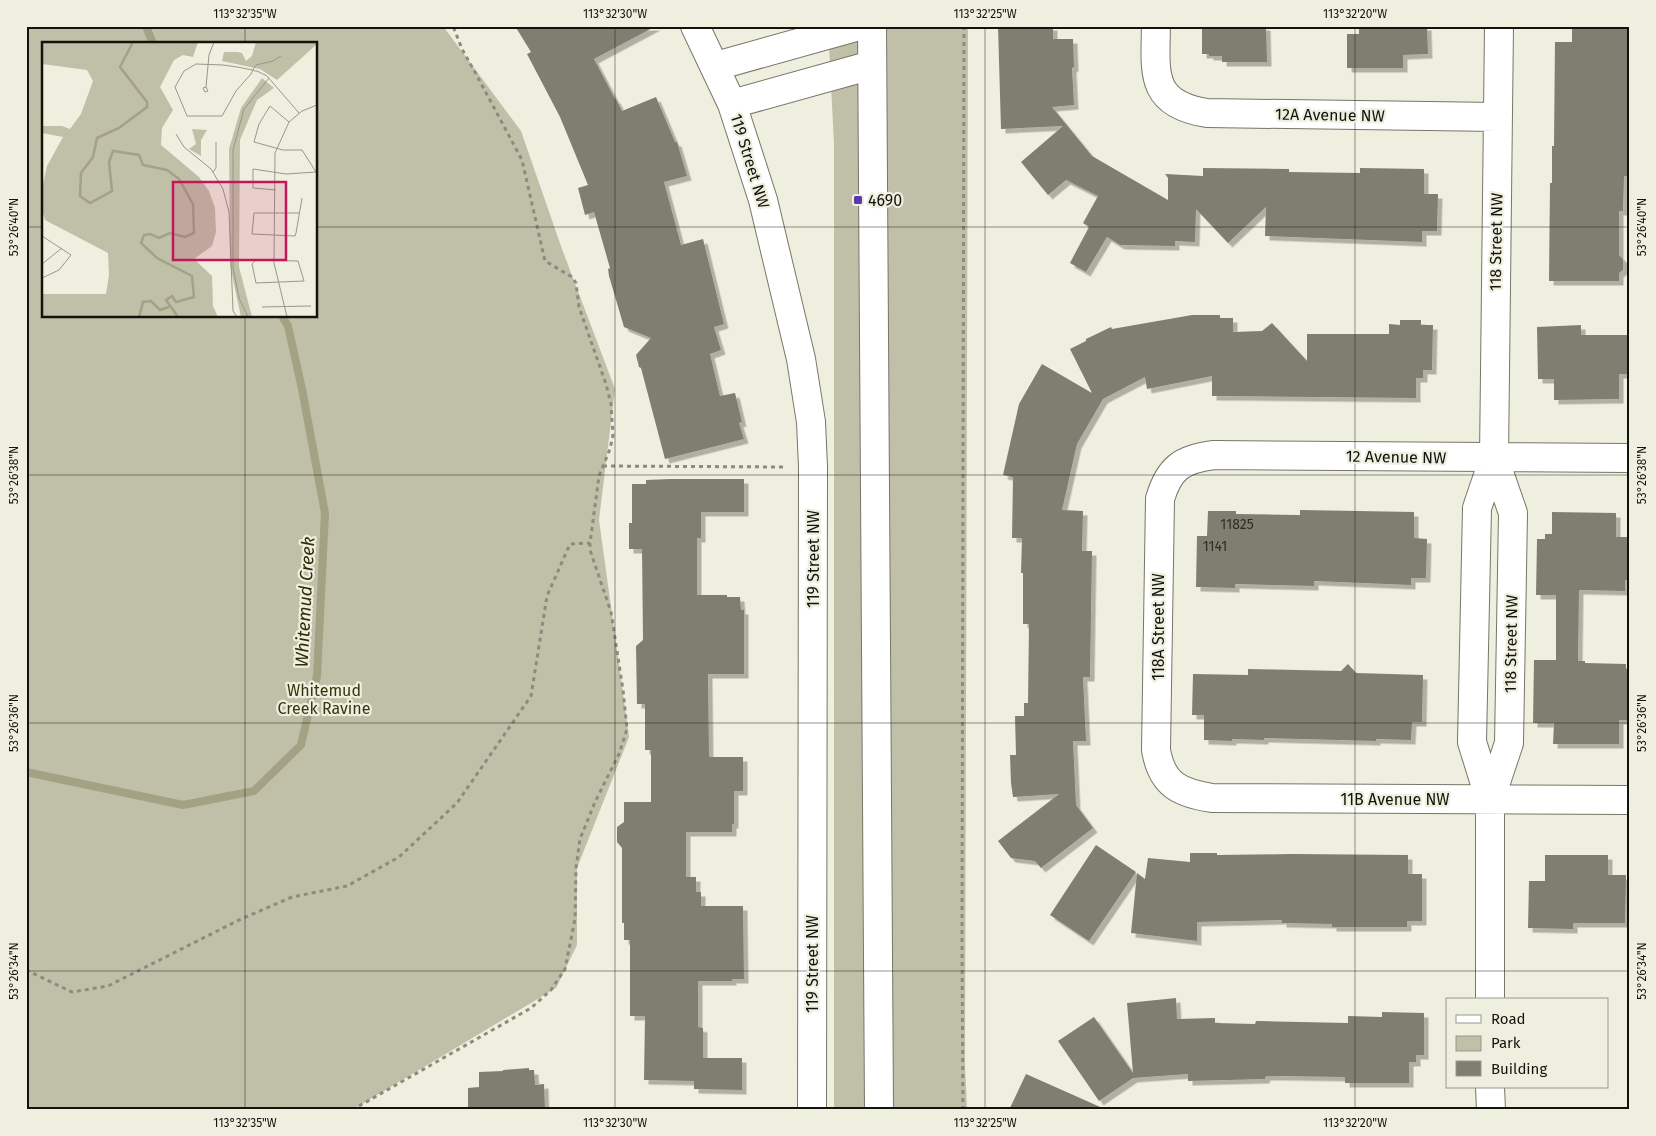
<svg xmlns="http://www.w3.org/2000/svg" width="1656" height="1136" viewBox="0 0 1656 1136" font-family="'Fira Sans',sans-serif">
<style>
.green{fill:#c0bfa7;fill-rule:evenodd}
.lines{fill:none;stroke-linecap:round;stroke-linejoin:round}
.stream{stroke:#a3a284;stroke-width:8}
.building{fill:#7f7f71;filter:url(#shadow)}
.minor-casing{stroke:#777669;stroke-width:30}
.path{stroke:#8b8b81;stroke-width:3;stroke-dasharray:4 4;stroke-linecap:butt}
.minor{stroke:#fff;stroke-width:28}
.ticks{fill:none;stroke:#13130e;stroke-width:1;stroke-opacity:0.45}
.poi-dot{fill:#5b38b0;stroke:#efefe0;stroke-width:2}
.labels{text-anchor:middle;dominant-baseline:central;stroke-width:4.5;stroke-linejoin:round;paint-order:stroke}
.number-label{font-size:14px;fill:#2e2e27}
.street-label{font-size:16px;fill:#13130e;stroke:#efefe0}
.poi-label{font-size:16px;fill:#13130e;stroke:#efefe0;text-anchor:start}
.park-label{font-size:16px;fill:#37340c;stroke:#efefe0}
.water-label{font-size:18px;font-style:italic;fill:#2f2c03;stroke:#efefe0}
.inset-river{fill:none;stroke:#a3a284;stroke-width:2.5}
.inset-road{fill:none;stroke:#97978c;stroke-width:1}
.view{fill:#c2185b;fill-opacity:0.15;stroke:#c2185b;stroke-width:2.5}
.inset-edge{fill:none;stroke:#13130e;stroke-width:2.5}
.neatline{fill:none;stroke:#13130e;stroke-width:2}
.ticks-label{font-size:12px;text-anchor:middle;fill:#13130e}
</style>
<defs>
<filter id="shadow"><feDropShadow dx="4.5" dy="4.5" stdDeviation="0" flood-color="#0004"/></filter>
</defs>
<rect width="100%" height="100%" fill="#efefe0"/>
<path class="green" d="M26,26H443L521,131L562,249L615,389L599,520L629,737L577,868V945L556,988L352,1110H26ZM44,44H316V316H44Z
M828,26H968L965,1065L967,1110H834V144Z"/>
<g class="lines">
<path class="stream" d="M146,26L153,44
M26,772L183,805L254,791L301,745L317,676L325,513L302,389L288,326L282,316"/>
</g>
<path class="building" d="M515,26H656L594,59L615,99H616L622,111L656,97L675,142H677L687,176L664,182L681,245L703,239L724,324L714,327L721,350L710,354L720,396L735,393L742,422L739,423L744,439L665,459L641,368L639,367L636,355L651,338L624,327L609,276L608,269L610,268L594,212L585,215L578,188L588,185L560,117L527,54L531,52Z
M998,26H1053V39H1073L1074,67L1072,68L1074,105L1052,107L1092,156L1168,200V178L1165,174L1203,176V168L1289,169V172L1360,173V168L1424,169V194H1438L1437,231H1422V242L1265,236L1266,207L1228,243L1196,209L1195,242L1175,241V246L1120,245L1107,237L1086,272L1070,263L1089,227L1083,223L1098,196L1066,180L1048,195L1021,162L1063,126L1001,129Z
M1202,26H1266L1267,62H1222V56H1209V54H1202Z
M1359,26H1427L1428,54L1403,55V68H1347V34H1359Z
M1572,26H1630V73H1629L1630,176H1624L1623,211H1619V255L1623,259V270L1619,273V281H1549L1550,183H1552V146H1554L1555,42H1572Z
M1192,315H1220V318H1233V332L1262,331L1272,323L1307,361V334H1389V324L1400,325V320H1421V325H1433L1432,370H1423V378H1416V398L1212,396V376L1147,389L1145,377L1103,399L1077,444L1062,510L1083,511L1082,551H1092L1090,677H1083L1086,741H1073L1076,805L1093,828L1041,868L1035,861L1011,858L998,841L1059,794L1013,797L1011,783L1010,755H1016L1015,716H1024V703H1028L1029,624H1023V573H1021L1022,538H1012L1013,477L1003,475L1019,404L1042,364L1092,393L1070,349L1086,341V339L1111,327L1112,329Z
M1581,325V335H1630V374H1619V399L1554,400V379H1538L1537,327Z
M670,479H744V512H701V538H697V595H727V597H740L741,610H744V674H708L709,757H743V791H734V824H732V832H686V877H696V892H701V906H743L744,979H732V981H698V1027L703,1028V1058H742V1090L694,1089V1081L644,1080L645,1016H630V940H624V923H622V848L617,842V827L624,822V802H651V750H645V704H637L636,646L643,640L642,549H629V523H632V484H646V480Z
M1300,510L1414,512V538L1427,539L1426,578H1411V585L1314,581V586L1235,584V588L1196,587L1197,536H1207L1208,511H1236V514L1300,515Z
M1552,512L1616,513V537H1628L1627,580H1625V591L1579,590L1578,661H1585V663L1626,664V669H1630V720H1619V744H1553L1554,723H1533L1534,660H1556V595H1536L1537,539H1545V534H1552Z
M1348,664L1356,673L1423,675L1422,722H1412L1411,740L1376,739V741L1264,738V740L1232,739V741L1204,740V715H1192L1193,674L1248,675V669L1341,671Z
M1096,845L1136,872L1089,941L1050,915Z
M1190,853H1217V855L1293,854L1408,855V874H1422V921H1407V927H1332V924L1282,923V920L1197,922V941L1131,933L1137,873L1145,879L1148,858L1190,862Z
M1545,855H1608V875H1626L1625,923H1573V929L1528,928L1529,881H1545Z
M1176,998L1177,1019L1215,1018V1023L1255,1024L1256,1021L1348,1023V1016L1382,1017V1012L1424,1013V1055H1416V1062H1409V1083H1345V1077L1279,1076H1266L1265,1079L1188,1081V1074L1133,1078L1099,1101L1058,1041L1094,1017L1133,1073L1127,1003Z
M529,1068V1070H534L535,1085L544,1084L545,1110H468V1088L479,1087V1072L503,1071V1070Z
M1026,1074L1107,1110H1009Z"/>
<g class="lines">
<g class="minor-casing">
<path id="minor" d="M695,26L732,104L763,200L801,359L811,422L813,467L812,1110
M872,26L879,1110
M1156,26C1155,74 1150,104 1207,113L1497,117
M716,66L859,26
M732,104L872,65
M1630,458L1214,455C1182,459 1169,468 1160,499L1156,750C1162,785 1180,793 1212,798L1630,800
M1490,800L1509,743L1513,513L1494,458
M1490,1000V800L1472,742L1477,508L1494,458L1499,26
M1490,1087L1491,1110"/>
</g>
<path class="path" d="M603,466L785,467
M26,970L72,992L108,986L239,920L292,897L347,886L399,857L457,803L531,696L547,596L570,544L590,543
M352,1110L531,1008L551,990L565,969L575,919L576,868L580,839L595,802L619,754L627,729L623,690L611,612L590,550V543L599,476L610,449L613,435L611,404L606,384L579,307L576,283L572,277L545,261L522,160L476,74L462,49L453,26
M963,1110L962,940L964,26"/>
<use href="#minor" class="minor"/>
</g>
<path class="ticks" d="M245,26V44M615,26V1110M985,26V1110M1355,26V1110M26,227H44M316,227H1630M245,316V1110M26,475H1630M26,723H1630M26,971H1630"/>
<rect class="poi-dot" x="853" y="195" width="10" height="10" rx="2.5"/>
<g class="labels">
<g class="number-label">
<text x="1237" y="524">11825</text>
<text x="1215" y="546">1141</text>
</g>
<g class="street-label">
<text transform="translate(1330 115) rotate(1)">12A Avenue NW</text>
<text transform="translate(750 161) rotate(73)">119 Street NW</text>
<text transform="translate(1496 242) rotate(-89)">118 Street NW</text>
<text transform="translate(1396 457) rotate(1)">12 Avenue NW</text>
<text transform="translate(813 559) rotate(-90)">119 Street NW</text>
<text transform="translate(1158 627) rotate(-90)">118A Street NW</text>
<text transform="translate(1511 644) rotate(-89)">118 Street NW</text>
<text x="1395" y="799">11B Avenue NW</text>
<text transform="translate(812 964) rotate(-90)">119 Street NW</text>
</g>
<g class="poi-label">
<text x="868" y="200">4690</text>
</g>
<g class="park-label">
<text x="324" y="690">Whitemud<tspan x="324" dy="18">Creek Ravine</tspan></text>
</g>
<g class="water-label">
<text transform="translate(305 602) rotate(-87)">Whitemud Creek</text>
</g>
</g>
<g transform="translate(42 42)">
<rect width="275" height="275" fill="#efefe0"/>
<path d="M0,0H156L151,15L141,13L132,18L118,45L131,68L120,86L119,103L157,135L167,149L173,166L174,190L170,204L152,217L170,234L171,264L176,275H0V252H64L67,233L66,211L3,178L1,171L0,147L5,124L21,95L0,91V84H20L28,87L39,72L51,39L45,28L0,22ZM214,0H275V2L235,38L218,27L180,19L182,10H195L200,11L204,19L210,14ZM220,36L232,46L215,58L198,98L197,225L210,275H199L188,223L187,107L199,66ZM150,87L165,88L159,98V114L147,107L154,102Z" fill="#c0bfa7"/>
<path class="inset-river" d="M91,0L78,25L105,60V65L77,86L55,96L51,115L39,131L38,154L48,161L70,149L67,120L71,109L97,113L101,123L125,128L137,137L151,162L152,191L143,195L128,191L117,196L108,192L102,193L99,201L115,216L150,234L152,255L134,260L130,254L124,258L136,275M97,275L101,260L109,259L118,268L127,265"/>
<path class="inset-road" d="M239,14L231,19L214,23L212,26L209,32L194,49L180,74H145L133,45L142,29L154,22L181,23L195,25L205,27L211,28L213,29H215L225,34L257,71M164,45L167,13L172,0M164,45L166,49L163,50L161,46ZM247,80L228,64L217,82L212,100L241,108H260L274,130M134,92L142,105L169,127L181,147L187,170L191,269L195,275M171,130L174,126V100M234,148L211,146V127L244,132L274,130M258,171H212L210,192L253,194L254,191L259,162L260,156M0,194L29,213L17,228L0,236M214,218L256,219L262,239L214,241L210,222ZM0,222L20,206M220,265L269,264M206,275L197,256L191,226V108L202,67L227,36M245,275L232,221L233,111L247,80L260,69L275,63"/>
<path class="view" d="M131,140H244V218H131Z"/>
<rect width="275" height="275" class="inset-edge"/>
</g>
<rect width="1656" height="1136" fill="none" stroke="#efefe0" stroke-width="55"/>
<rect x="1446" y="998" width="162" height="90" fill="#efefe0" stroke="#97978c"/>
<rect x="1456" y="1015" width="25" height="8" fill="#ffffff" stroke="#97978c"/>
<text x="1491" y="1024" font-size="15" fill="#13130e">Road</text>
<rect x="1456" y="1036" width="25" height="15" fill="#c0bfa7" stroke="#97978c"/>
<text x="1491" y="1048" font-size="15" fill="#13130e">Park</text>
<rect x="1456" y="1061" width="25" height="15" fill="#7f7f71" stroke="#97978c"/>
<text x="1491" y="1074" font-size="15" fill="#13130e">Building</text>
<rect x="28" y="28" width="1600" height="1080" class="neatline"/>
<g class="ticks-label">
<text x="245" y="18">113°32'35"W</text>
<text x="615" y="18">113°32'30"W</text>
<text x="985" y="18">113°32'25"W</text>
<text x="1355" y="18">113°32'20"W</text>
<text transform="translate(14 227) rotate(-90)" y="4">53°26'40"N</text>
<text transform="translate(1642 227) rotate(-90)" y="4">53°26'40"N</text>
<text transform="translate(14 475) rotate(-90)" y="4">53°26'38"N</text>
<text transform="translate(1642 475) rotate(-90)" y="4">53°26'38"N</text>
<text transform="translate(14 723) rotate(-90)" y="4">53°26'36"N</text>
<text transform="translate(1642 723) rotate(-90)" y="4">53°26'36"N</text>
<text transform="translate(14 971) rotate(-90)" y="4">53°26'34"N</text>
<text transform="translate(1642 971) rotate(-90)" y="4">53°26'34"N</text>
<text x="245" y="1127">113°32'35"W</text>
<text x="615" y="1127">113°32'30"W</text>
<text x="985" y="1127">113°32'25"W</text>
<text x="1355" y="1127">113°32'20"W</text>
</g>
</svg>
